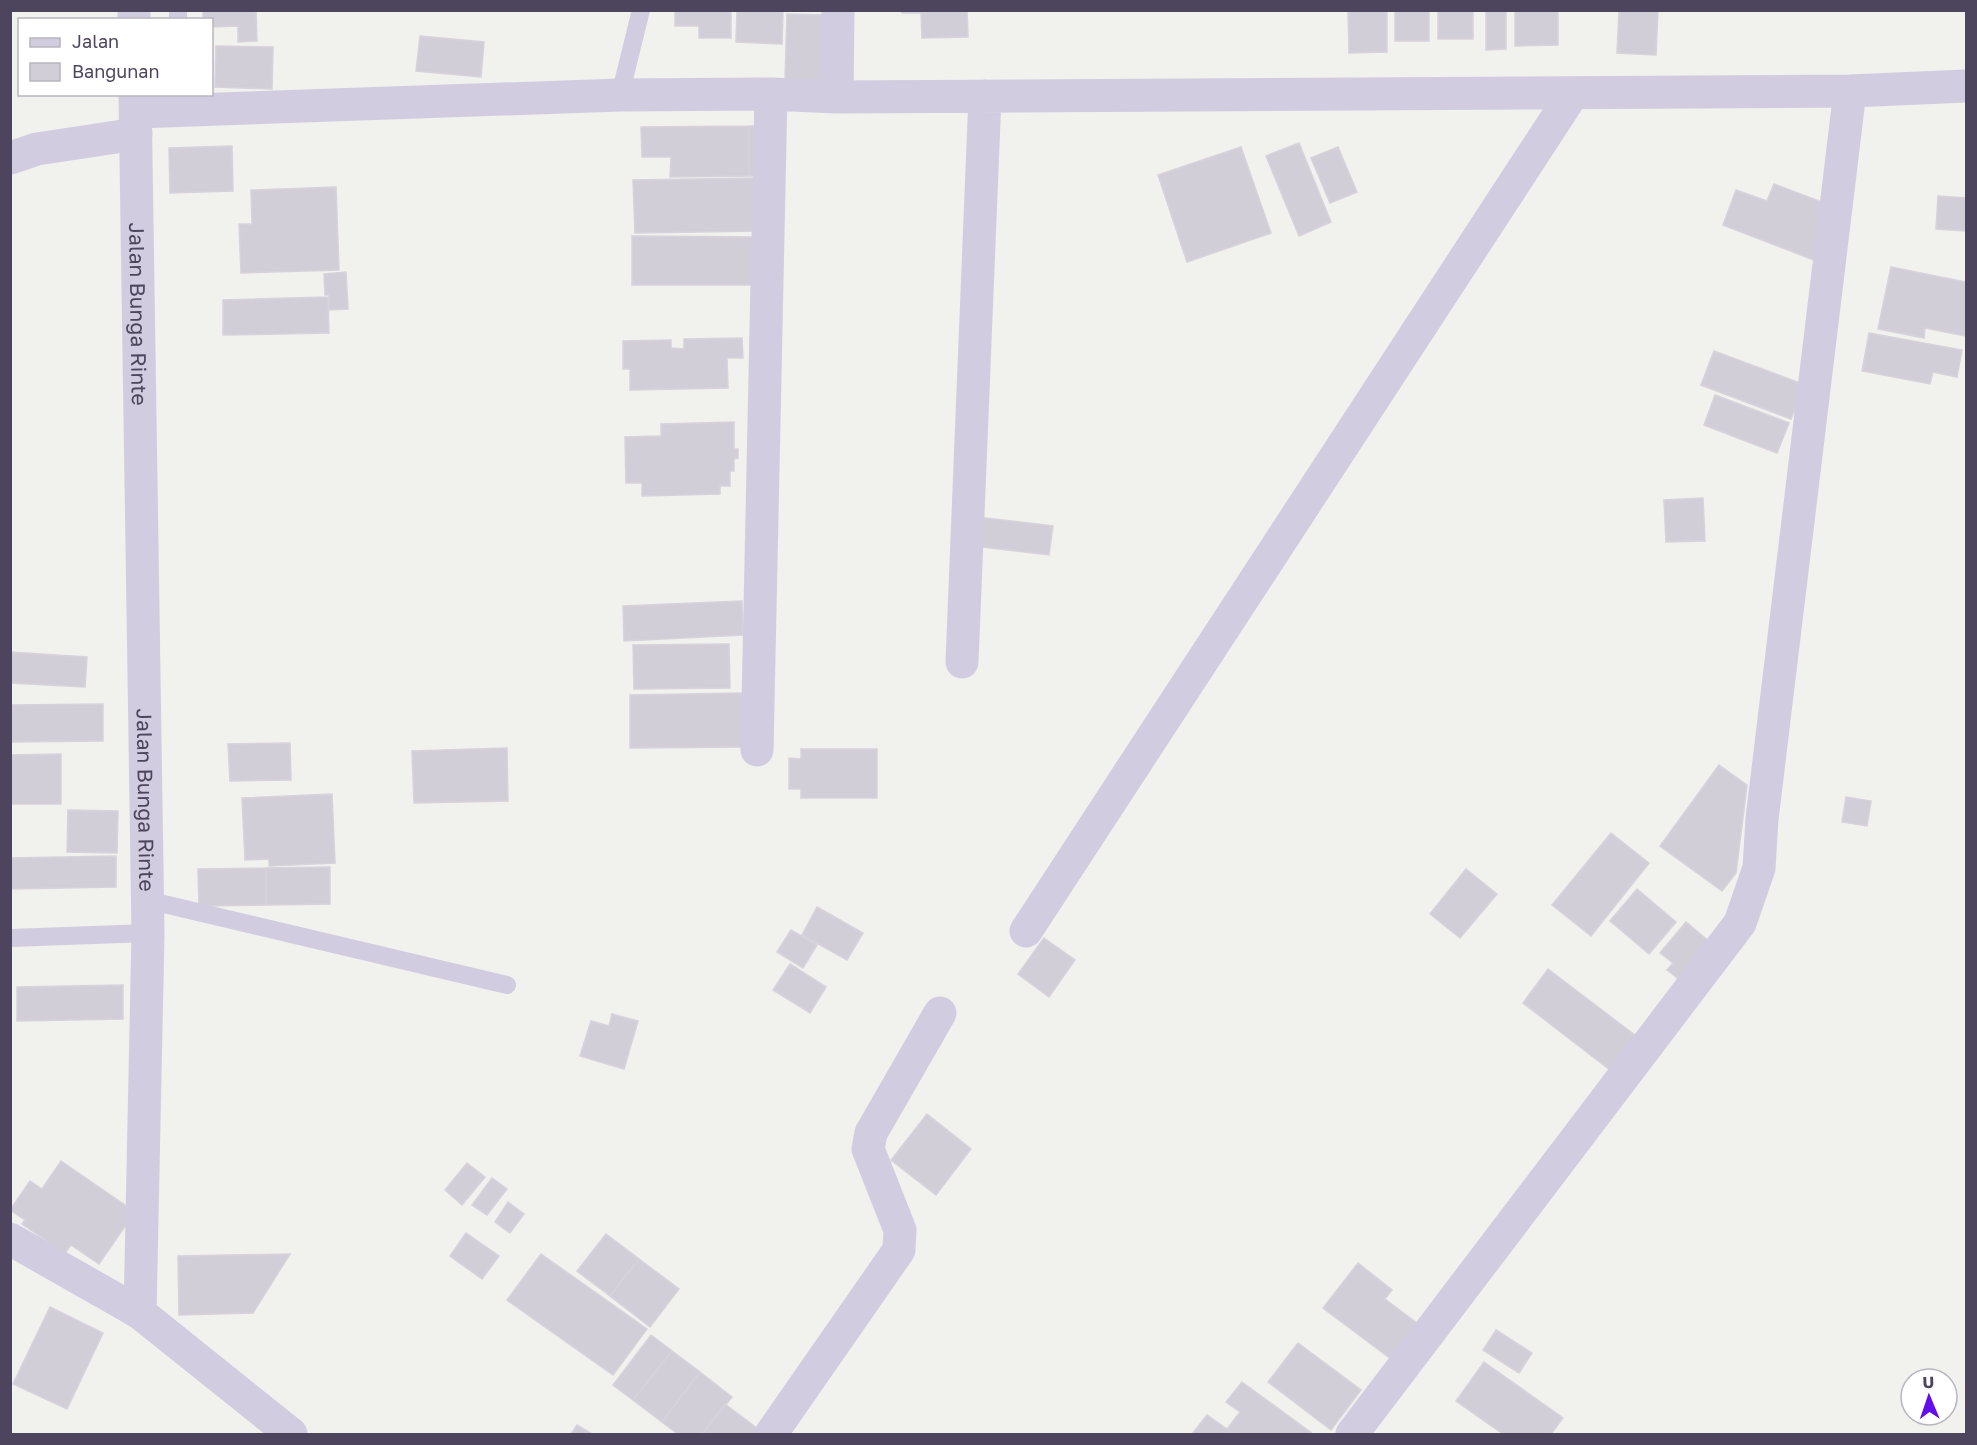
<svg xmlns="http://www.w3.org/2000/svg" width="1977" height="1445" viewBox="0 0 1977 1445" font-family="'Golos Text',sans-serif">
<style>
.building{fill:#d2ced7;stroke:#d7d2db;stroke-width:1.5}
.lines{fill:none;stroke-linecap:round;stroke-linejoin:round}
.service{stroke:#d1cce0;stroke-width:18}
.minor{stroke:#d1cce0;stroke-width:33}
.tertiary{stroke:#d1cce0;stroke-width:33}
.labels{text-anchor:middle;dominant-baseline:central;stroke-width:4.5;stroke-linejoin:round;paint-order:stroke}
.street-label{font-size:21px;fill:#4d455d;stroke:#fff}
</style>
<rect width="100%" height="100%" fill="#f1f1ee"/>
<path class="building" d="M203,10H256L257,41L238,42V26L212,27V20H203Z
M675,10H731V38H699V26H675Z
M737,10H783L782,44L736,42Z
M901,10H967L968,37L922,38L921,13H902Z
M1348,10H1387V52L1349,53Z
M1395,10H1429V41H1395Z
M1438,10H1473V39H1438Z
M1486,10H1506V49L1486,50Z
M1515,10H1558V45L1515,46Z
M1619,10H1658L1656,55L1617,53Z
M787,14L824,15L822,82L785,81Z
M420,36L484,42L481,77L416,71Z
M216,46L273,47L272,89L215,87Z
M749,126V176L670,177L671,157H642L641,127Z
M749,126H762V176H749Z
M1299,143L1331,222L1299,236L1266,156Z
M232,146L233,191L170,193L169,148Z
M1241,147L1271,233L1187,262L1158,175Z
M1338,147L1357,192L1330,203L1311,158Z
M759,178L760,231L635,233L633,180Z
M1774,184L1835,207L1814,260L1723,225L1736,190L1767,201Z
M336,187L339,270L241,273L239,224H252L251,190Z
M1938,196L1966,198V231L1936,229Z
M632,236L759,237V285H632Z
M1891,267L1966,282V336L1925,328L1924,338L1878,329Z
M346,272L348,309L329,310V295H325L324,274Z
M328,297L329,333L223,335V300Z
M1869,333L1962,350L1957,377L1933,372L1930,384L1862,371Z
M742,338L743,358H727L728,388L630,390V369H623V341L671,340V348L684,349V339Z
M1714,351L1805,385L1791,419L1701,385Z
M1715,395L1789,423L1777,453L1704,425Z
M734,422V449H738V458L734,459V471H730V486H720V494L642,496V483H626L625,437L661,436V424Z
M1703,498L1705,541L1666,542L1664,500Z
M977,517L1053,526L1049,555L974,546Z
M742,601L743,635L624,641L623,606Z
M729,644L730,688L634,689L633,645Z
M10,652L87,657L85,687L10,683Z
M742,693L743,747L630,748V695Z
M103,704V741L10,742V705Z
M290,743L291,780L230,781L228,744Z
M507,748L508,801L414,803L412,751Z
M801,749H877V798H801V789H789V758L801,759Z
M61,754V804H10V755Z
M1719,765L1747,785L1736,873L1722,891L1660,846Z
M332,794L335,863L269,866V859L245,860L242,798Z
M1846,797L1871,801L1867,826L1842,822Z
M68,810L118,811L117,853L67,852Z
M1611,833L1649,863L1591,936L1552,905Z
M116,856V887L10,889V858Z
M330,867V904L266,905V868Z
M266,868V905L199,906L198,869Z
M1466,869L1497,894L1460,938L1430,914Z
M1637,889L1676,922L1649,954L1610,921Z
M817,907L863,933L847,960L802,935Z
M1686,922L1716,947L1685,984L1667,970L1673,963L1660,953Z
M791,930L817,945L803,968L777,952Z
M1044,938L1075,960L1049,997L1018,974Z
M790,964L826,987L810,1013L773,990Z
M1548,969L1636,1036L1610,1070L1523,1003Z
M123,985V1019L17,1021V987Z
M612,1014L638,1021L624,1069L580,1056L591,1021L609,1026Z
M927,1114L971,1149L936,1195L891,1160Z
M61,1161L135,1212L99,1264L71,1245L65,1253L22,1224L25,1220L10,1210L30,1181L42,1189Z
M467,1163L485,1177L462,1205L445,1190Z
M492,1178L507,1189L487,1215L472,1205Z
M508,1202L524,1214L510,1233L495,1222Z
M466,1233L499,1256L482,1279L450,1256Z
M606,1234L639,1259L610,1296L577,1271Z
M290,1254L253,1313L179,1315L178,1256Z
M541,1254L647,1329L613,1375L507,1300Z
M639,1259L679,1289L650,1327L610,1296Z
M1358,1263L1392,1290L1385,1299L1422,1327L1395,1362L1323,1308Z
M50,1307L103,1333L67,1409L13,1384Z
M1496,1330L1532,1353L1519,1373L1483,1350Z
M651,1335L672,1351L633,1400L613,1385Z
M1298,1343L1361,1390L1331,1430L1268,1382Z
M672,1351L700,1372L662,1422L633,1400Z
M1484,1362L1563,1418L1551,1434H1503L1456,1401Z
M700,1372L732,1397L702,1434H678L662,1422Z
M1242,1382L1313,1434H1234L1227,1429L1240,1412L1226,1402Z
M725,1404L758,1429L755,1434H702Z
M1207,1415L1227,1429L1234,1434H1192Z
M577,1425L592,1434H571Z"/>
<g class="lines">
<path class="service" d="M178,20V10
M620,95L641,10
M147,900L507,985
M11,938L148,933"/>
<path class="minor" d="M837,97L838,10
M136,112L620,95L771,94L837,97L1850,91L1966,86
M10,158L37,149L136,134
M962,662L985,96
M757,750L771,94
M1026,931L1573,93
M10,1239L140,1313
M771,1434L899,1250L900,1230L868,1149L871,1133L940,1013
M1352,1434L1740,923L1759,868L1762,819L1850,91"/>
<g class="tertiary">
<path d="M134,10V20"/>
<path id="s1" d="M135,94L148,933L140,1313L291,1434"/>
</g>
</g>
<g class="labels">
<g class="street-label">
<text stroke="none"><textPath href="#s1" startOffset="220">Jalan Bunga Rinte</textPath></text>
<text stroke="none"><textPath href="#s1" startOffset="706">Jalan Bunga Rinte</textPath></text>
</g>
</g>
<rect width="1977" height="1445" fill="none" stroke="#4d455d" stroke-width="24"/>
<rect x="18" y="18" width="195" height="78" fill="#ffffff" stroke="#b8b5be" stroke-width="1.5"/>
<rect x="30" y="38" width="30" height="9" fill="#d1cce0" stroke="#b8b5be" stroke-width="1.5"/>
<text x="72" y="48" font-size="18" fill="#4d455d">Jalan</text>
<rect x="30" y="63" width="30" height="18" fill="#d2ced7" stroke="#b8b5be" stroke-width="1.5"/>
<text x="72" y="78" font-size="18" fill="#4d455d">Bangunan</text>
<g transform="translate(1929 1397) rotate(358)"><circle r="28" fill="#ffffff" stroke="#b8b5be" stroke-width="1.5"/>
<path d="M0-4.5L10 22L0 15L-10 22Z" fill="#630ded"/>
<text y="-9" font-size="16" font-weight="bold" text-anchor="middle" fill="#4d455d">U</text>
</g>
</svg>
